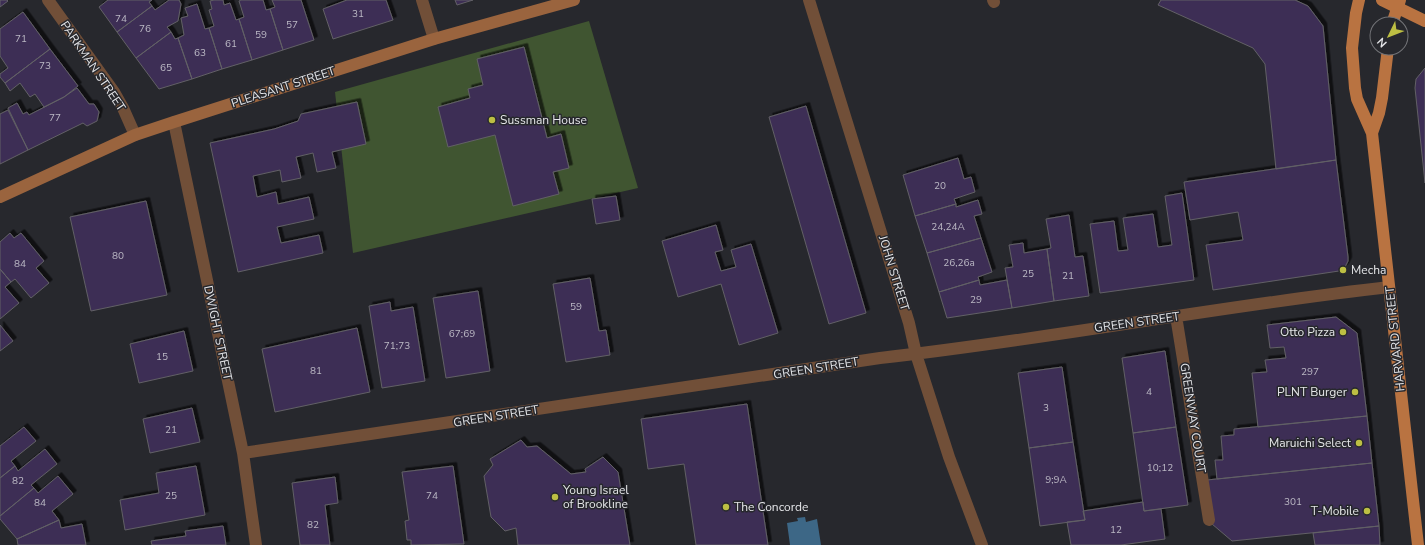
<svg xmlns="http://www.w3.org/2000/svg" width="1425" height="545" viewBox="0 0 1425 545" font-family="'Nunito Sans',sans-serif">
<style>
.green{fill:#405531}
.water{fill:#3d6786}
.building{fill:#3d2f55;stroke:#626066;filter:url(#shadow)}
.lines{fill:none;stroke-linecap:round;stroke-linejoin:round}
.street{stroke:#714f38;stroke-width:12}
.secondary{stroke:#9a643e;stroke-width:12}
.primary{stroke:#b97341;stroke-width:12}
.poi-dot{fill:#bdbf43;stroke:#27282d;stroke-width:1.5}
.labels{text-anchor:middle;dominant-baseline:central;stroke-width:3;stroke-linejoin:round;paint-order:stroke}
.number-label{font-size:10px;fill:#bbb8c4}
.street-label{font-size:12px;fill:#e5e6e9;stroke:#27282d}
.poi-label{font-size:12px;fill:#e5e6e9;stroke:#27282d;text-anchor:start}
</style>
<defs>
<filter id="shadow"><feDropShadow dx="3.5" dy="-3.5" stdDeviation="0" flood-color="#0009"/></filter>
</defs>
<rect width="100%" height="100%" fill="#27282d"/>
<path class="green" d="M589,21L638,188L353,253L335,92Z"/>
<path class="water" d="M805,517L806,522L817,519L821,545H790L787,523L798,521L797,518Z"/>
<path class="building" d="M0,0H7L8,1L0,7Z
M108,0H152L149,2L152,6L117,32L99,7Z
M169,0H179L181,4L178,21L167,27L171,32L136,58L117,32L152,6L155,10Z
M214,0H223L224,5L230,3L236,20L239,19L252,60L222,69L209,28L214,26L209,10L212,9L210,1Z
M241,0H263L266,10L270,9L283,50L252,60L239,19L244,17L239,1Z
M272,0H301L314,40L283,50L270,9L275,7Z
M347,0H386L393,20L333,39L323,9Z
M455,0H473L457,5Z
M1161,0H1295L1308,6L1323,26L1336,160L1276,169L1265,64L1253,48L1158,5Z
M197,4L205,29L209,28L222,69L192,79L178,38L184,35L181,18L188,16L185,8Z
M23,12L50,49L5,83L0,77V74L8,68L0,56V29Z
M171,32L175,39L178,38L192,79L159,89L136,58Z
M524,47L547,138L561,134L569,168L553,172L559,194L513,206L495,135L448,147L438,107L470,98L468,89L483,85L477,59Z
M50,49L78,86L64,97L44,107L35,94L30,97L20,83L10,91L5,83Z
M1425,68V183L1415,88L1416,79Z
M77,88L89,104H94L99,112L97,121L87,126L83,123L28,150L8,108L17,103L23,114L27,112L29,115L64,97Z
M357,102L366,144L332,152L336,168L317,172L313,153L296,157L301,178L282,182L280,170L253,176L257,197L276,192L278,204L309,197L314,219L277,227L281,243L319,235L323,253L238,272L210,143L274,129L298,121L301,114Z
M806,106L866,313L829,324L769,117Z
M8,110L28,150L0,164V114Z
M958,158L964,179L971,177L975,192L954,199L956,204L915,216L903,175Z
M1336,160L1348,257V261L1345,267L1339,271L1213,290L1206,245L1243,240L1238,212L1190,220L1184,182Z
M1182,193L1194,280L1100,293L1090,224L1114,221L1118,251L1128,250L1123,218L1153,214L1158,247L1172,245L1165,196Z
M616,196L620,220L596,224L592,199Z
M978,200L982,214L974,216L981,238L927,253L915,216L956,204V207Z
M146,201L167,295L91,311L70,217Z
M1069,215L1075,257L1083,256L1089,296L1054,301L1047,249L1051,248L1046,219Z
M716,225L723,250L715,252L721,271L736,267L731,250L751,244L778,333L739,345L721,284L678,297L662,241Z
M10,233L14,238L21,233L44,261L36,268L49,283L31,298L15,279L11,282L0,269V242Z
M981,238L992,272L978,277L979,280L939,292L927,253Z
M1023,243L1024,253L1047,249L1054,301L1012,308L1005,268L1013,267L1009,245Z
M0,269L11,282L5,287L19,303L0,319Z
M590,278L599,331L606,330L610,355L566,362L553,284Z
M979,280L980,285L1007,280L1012,308L947,318L939,292Z
M478,291L490,371L446,378L433,298Z
M390,302L391,311L413,307L425,381L382,388L369,306Z
M1336,317L1357,333L1367,416L1258,427L1252,373L1267,372L1265,360L1286,358L1284,347L1270,348L1267,325Z
M0,325L13,341L0,351Z
M357,328L370,392L275,412L262,349Z
M184,331L193,371L139,383L130,344Z
M1165,351L1176,427L1133,433L1122,358Z
M1062,367L1073,442L1029,448L1018,373Z
M747,404L768,545H696L684,464L648,469L641,419Z
M192,408L200,442L150,453L143,419Z
M1367,416L1372,463L1217,479L1215,460H1223L1221,436L1234,435V429Z
M24,427L36,441L11,461L15,466L0,478V446Z
M1176,427L1188,505L1144,511L1133,433Z
M521,440L527,447L537,446L571,474L586,472L585,469L603,457L618,472L630,545H518L516,528L505,531L491,517L484,476L493,465L490,459Z
M1073,442L1085,520L1040,526L1029,448Z
M45,449L57,464L31,485L34,488L0,516V478L15,466L18,471Z
M1372,463L1379,526L1232,541L1212,524L1207,480Z
M196,466L205,515L125,530L120,500L159,493L156,473Z
M453,466L464,544L411,545V540H407L405,521L409,520L402,472Z
M58,476L73,494L52,511L59,520L17,539L0,519V516L34,488L38,493Z
M335,477L338,503L325,505L330,545H300L292,483Z
M1143,502L1144,511L1161,509L1165,539L1121,545H1071L1067,522L1085,520L1083,511Z
M59,520L61,528L82,524L86,545H18L17,539Z
M223,526L226,545H152L151,541L186,536L185,531Z
M1379,526L1380,545H1315L1313,533Z"/>
<g class="lines">
<path class="street" d="M48,0L114,92L123,108L135,135
M422,0L434,39
M809,0L909,323L916,354L949,457L982,545
M993,0L994,2
M174,122L243,453L256,545
M1176,316L1209,520
M243,453L880,358C1051,339 1219,306 1389,287"/>
<path class="secondary" d="M0,197L135,135L174,122L434,39L574,0"/>
<path class="primary" d="M1359,0L1356,13L1352,48L1355,88L1357,99L1372,133L1418,545
M1382,0L1425,21
M1392,24L1400,0
M1372,133L1379,113L1382,98L1388,48"/>
</g>
<g class="poi-dot">
<circle cx="492" cy="120" r="4"/>
<circle cx="1343" cy="270" r="4"/>
<circle cx="1343" cy="332" r="4"/>
<circle cx="1355" cy="392" r="4"/>
<circle cx="1359" cy="443" r="4"/>
<circle cx="555" cy="497" r="4"/>
<circle cx="726" cy="507" r="4"/>
<circle cx="1367" cy="511" r="4"/>
</g>
<g class="labels">
<g class="number-label">
<text x="358" y="14">31</text>
<text x="121" y="19">74</text>
<text x="292" y="25">57</text>
<text x="145" y="29">76</text>
<text x="261" y="35">59</text>
<text x="21" y="39">71</text>
<text x="231" y="44">61</text>
<text x="200" y="53">63</text>
<text x="45" y="66">73</text>
<text x="166" y="68">65</text>
<text x="55" y="118">77</text>
<text x="940" y="186">20</text>
<text x="948" y="227">24,24A</text>
<text x="118" y="256">80</text>
<text x="959" y="263">26,26a</text>
<text x="20" y="264">84</text>
<text x="1028" y="274">25</text>
<text x="1068" y="276">21</text>
<text x="976" y="300">29</text>
<text x="576" y="307">59</text>
<text x="462" y="334">67;69</text>
<text x="397" y="346">71;73</text>
<text x="162" y="357">15</text>
<text x="316" y="371">81</text>
<text x="1310" y="372">297</text>
<text x="1149" y="392">4</text>
<text x="1046" y="408">3</text>
<text x="171" y="430">21</text>
<text x="1160" y="468">10;12</text>
<text x="1056" y="480">9;9A</text>
<text x="18" y="481">82</text>
<text x="171" y="496">25</text>
<text x="432" y="496">74</text>
<text x="1293" y="502">301</text>
<text x="40" y="503">84</text>
<text x="313" y="525">82</text>
<text x="1116" y="530">12</text>
</g>
<g class="street-label">
<text transform="translate(93 66) rotate(56)">PARKMAN STREET</text>
<text transform="translate(283 87) rotate(-18)">PLEASANT STREET</text>
<text transform="translate(894 273) rotate(73)">JOHN STREET</text>
<text transform="translate(1137 322) rotate(-8)">GREEN STREET</text>
<text transform="translate(218 333) rotate(78)">DWIGHT STREET</text>
<text transform="translate(1395 339) rotate(-96)">HARVARD STREET</text>
<text transform="translate(816 368) rotate(-9)">GREEN STREET</text>
<text transform="translate(496 416) rotate(-9)">GREEN STREET</text>
<text transform="translate(1193 418) rotate(81)">GREENWAY COURT</text>
</g>
<g class="poi-label">
<text x="500" y="120">Sussman House</text>
<text x="1351" y="270">Mecha</text>
<text x="1335" y="332" text-anchor="end">Otto Pizza</text>
<text x="1347" y="392" text-anchor="end">PLNT Burger</text>
<text x="1351" y="443" text-anchor="end">Maruichi Select</text>
<text x="563" y="490">Young Israel<tspan x="563" dy="14">of Brookline</tspan></text>
<text x="734" y="507">The Concorde</text>
<text x="1359" y="511" text-anchor="end">T-Mobile</text>
</g>
</g>
<g transform="translate(1389 36) rotate(227)"><circle r="19" fill="#27282d" stroke="#737478"/>
<path d="M0-3L7 15L0 10L-7 15Z" fill="#bdbf43"/>
<text y="-6" font-size="11" font-weight="bold" text-anchor="middle" fill="#e5e6e9">N</text>
</g>
</svg>
